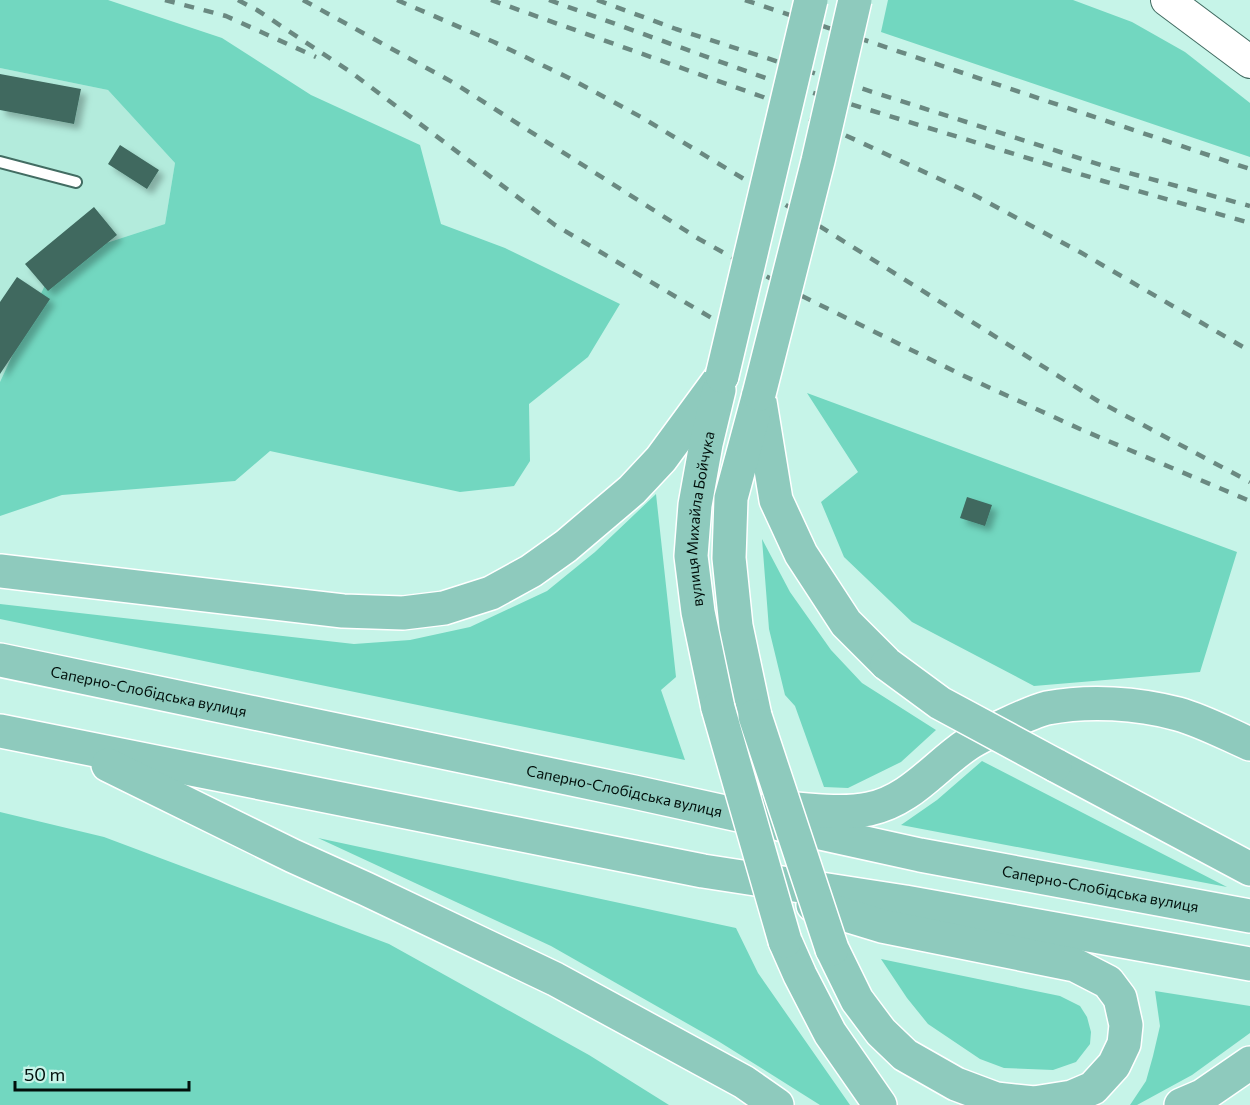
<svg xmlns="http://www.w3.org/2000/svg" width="1250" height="1105" viewBox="0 0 1250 1105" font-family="Commissioner,sans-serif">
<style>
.built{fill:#b3ebdc}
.green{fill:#72d7c0}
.building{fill:#3f695f;filter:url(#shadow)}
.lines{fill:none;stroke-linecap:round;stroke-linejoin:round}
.lane-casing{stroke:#426c62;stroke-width:14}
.secondary-casing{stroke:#426c62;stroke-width:34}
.primary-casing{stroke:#fff;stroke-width:36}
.lane{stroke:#fff;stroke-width:10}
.secondary{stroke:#fff;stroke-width:32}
.primary{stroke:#8ecabd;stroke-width:33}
.rail{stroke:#6a8981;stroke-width:4.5;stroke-dasharray:10 10;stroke-linecap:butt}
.primary-bridge-casing{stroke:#fff;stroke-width:36;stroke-linecap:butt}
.primary-bridge{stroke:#8ecabd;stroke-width:33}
.labels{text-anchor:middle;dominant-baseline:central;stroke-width:4.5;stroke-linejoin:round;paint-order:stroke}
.street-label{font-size:15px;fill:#010f0b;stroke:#c6f4e8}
</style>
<defs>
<filter id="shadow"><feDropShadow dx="5.5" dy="5.5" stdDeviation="3" flood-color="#0004"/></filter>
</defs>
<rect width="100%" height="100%" fill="#c6f4e8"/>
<path class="built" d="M0,68L108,90L175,163L165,224L57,259L0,382Z"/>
<path class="green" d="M0,0H108L222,38L311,95L420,145L441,224L505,248L620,304L588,357L529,404L530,461L514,486L460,492L270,451L235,481L62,495L0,516V382L57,259L165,224L175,163L108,90L0,68Z
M888,0H1073L1132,22L1185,52L1250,103V157L881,32Z
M807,393L1237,552L1200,672L1034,686L912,622L844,557L821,502L858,472Z
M656,494L676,677L661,690L685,760L0,619V604L354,644L410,640L470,627L547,591L595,552Z
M762,539L790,592L831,650L862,683L936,730L901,762L848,788L824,787L795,706L785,695L769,629Z
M982,761L1227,887L901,825L937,800Z
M0,812L104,837L389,944L589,1055L669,1105H0Z
M318,838L736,928L758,973L850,1105H820L718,1041L551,946Z
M881,959L1060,996L1080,1006L1087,1017L1091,1032L1090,1044L1076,1062L1053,1070L1004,1068L980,1059L928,1024L907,998Z
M1155,991L1250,1006V1033L1192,1075L1137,1105H1130L1146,1081L1153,1056L1160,1026Z"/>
<path class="building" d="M0,74L81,89L74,124L0,110Z
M120,145L159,170L147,189L108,164Z
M94,207L117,235L48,291L25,264Z
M17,277L50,299L0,374V302Z
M967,497L992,505L985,526L960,518Z"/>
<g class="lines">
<g class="lane-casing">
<path id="lane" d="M0,162L76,182"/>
</g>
<g class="secondary-casing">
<path id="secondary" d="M1167,0L1250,62"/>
</g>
<g class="primary-casing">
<g id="primary">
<path d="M760,402L776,500L801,554L846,623L887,664"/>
<path d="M0,571L343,611L403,613L444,608L491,593L531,571L566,546L632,490L661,459L722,376"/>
<path id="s1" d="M0,660L634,792L920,855L1250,916"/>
<path id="s2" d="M718,708L698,612L691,556L695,505L706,444L719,390"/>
<path d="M755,716L736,626L729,558L731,498L759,394"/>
<path d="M0,731L703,871L905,902L1250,964"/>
<path d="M108,765L293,856L366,889L555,979L744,1082L777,1105"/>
<path d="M1055,765L1250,869"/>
<path d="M773,807C804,809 839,815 869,809C910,801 935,766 968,744C982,735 1031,712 1047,708C1089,700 1137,703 1178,714C1203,721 1227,734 1250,744"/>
<path d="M813,905L882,926L1075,965L1108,982L1120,998L1126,1025L1124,1044L1114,1065L1093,1088L1072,1097L1034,1103L996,1099L956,1084L905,1055L881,1032L857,1000L832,949"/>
<path d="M785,941L800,975L830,1033L880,1105"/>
<path d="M1181,1105L1202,1096L1250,1063"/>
</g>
</g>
<use href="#lane" class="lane"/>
<use href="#secondary" class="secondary"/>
<use href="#primary" class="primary"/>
<path class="rail" d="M165,0L226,16L316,57
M238,0L257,10L352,73L555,225L720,323
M303,0L454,83L699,239L802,296L962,375L1080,429L1250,501
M397,0L494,42L569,78L641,117L754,185L1098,401L1250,482
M491,0L763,97L974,195L1080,252L1250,351
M549,0L771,80L1103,181L1250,223
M597,0L676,29L1107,167L1250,206
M745,0L1250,169"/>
<g class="primary-bridge-casing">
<path id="primary-bridge" d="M722,376L811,0
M759,394L818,161L855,0
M887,664L940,703L1055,765
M718,708L785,941
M755,716L832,949"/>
</g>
<use href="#primary-bridge" class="primary-bridge"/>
</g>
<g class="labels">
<g class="street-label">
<text stroke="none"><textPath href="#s2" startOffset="192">вулиця Михайла Бойчука</textPath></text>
<text stroke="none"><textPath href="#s1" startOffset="152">Саперно-Слобідська вулиця</textPath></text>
<text stroke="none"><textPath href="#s1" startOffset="638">Саперно-Слобідська вулиця</textPath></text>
<text stroke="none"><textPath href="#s1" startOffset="1124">Саперно-Слобідська вулиця</textPath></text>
</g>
</g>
<path d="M15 1081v9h174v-9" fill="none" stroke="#010f0b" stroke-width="3"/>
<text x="24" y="1081" font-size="18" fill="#010f0b" stroke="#c6f4e8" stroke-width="4.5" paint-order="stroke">50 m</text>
</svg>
